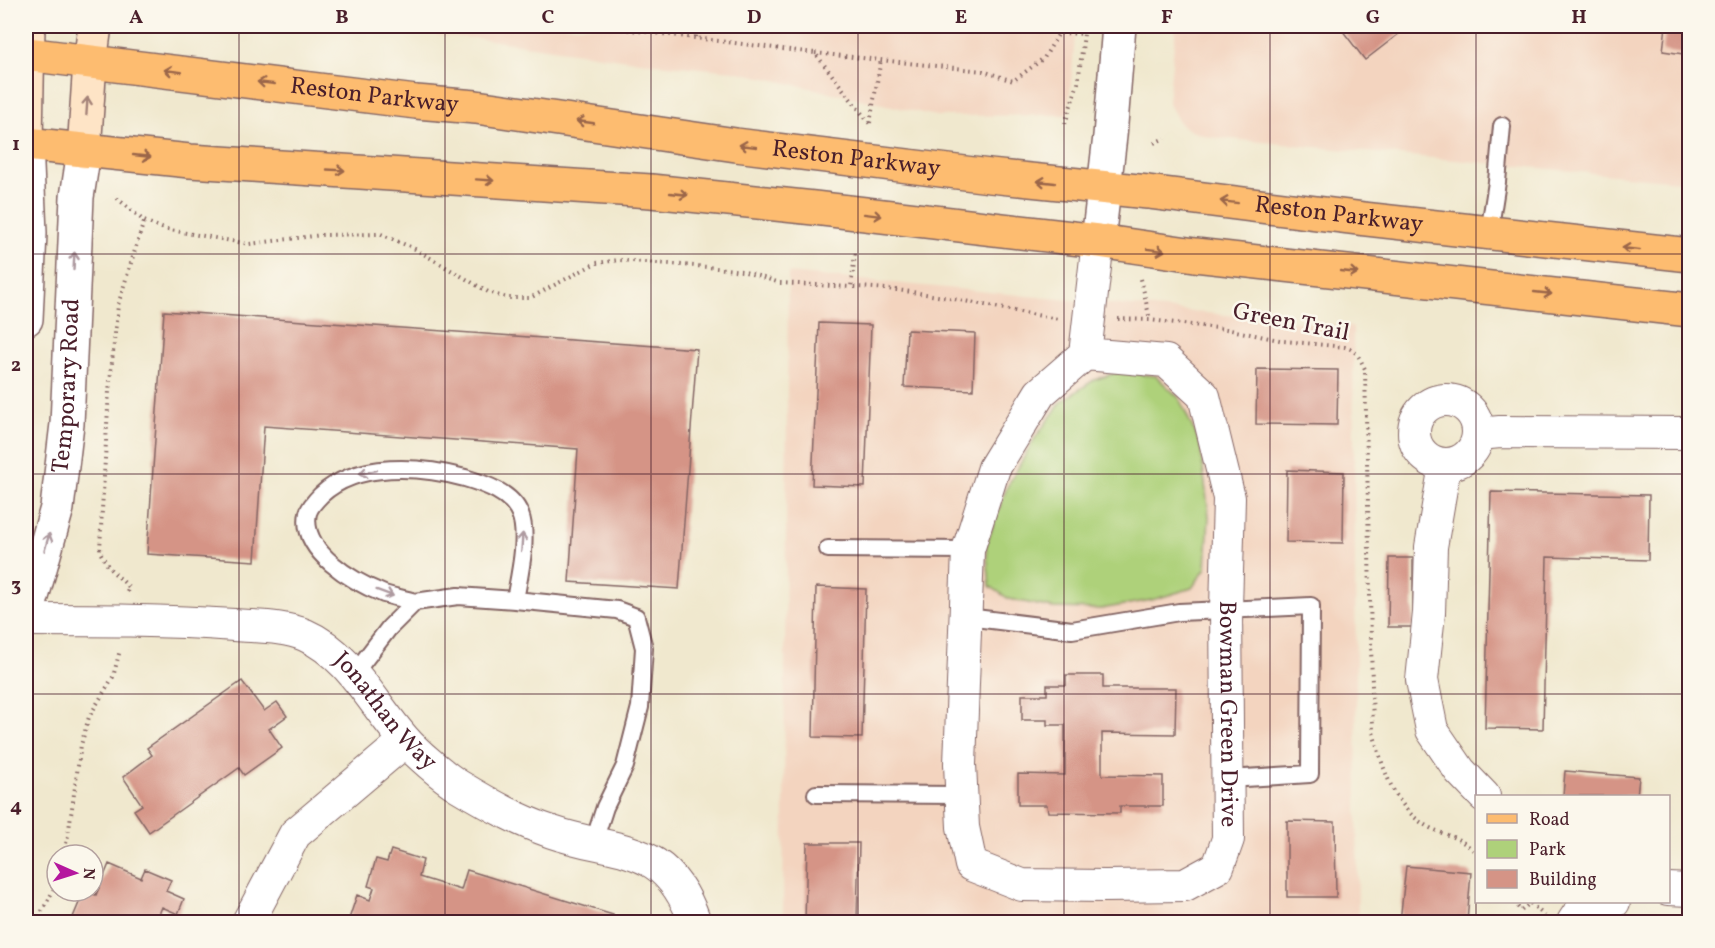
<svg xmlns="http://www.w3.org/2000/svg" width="1715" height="948" viewBox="0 0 1715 948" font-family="Vollkorn,serif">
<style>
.built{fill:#f3d4bf}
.green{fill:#aed17a;stroke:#7c7852;stroke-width:1.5}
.building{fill:#d59486}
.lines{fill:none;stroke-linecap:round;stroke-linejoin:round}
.service-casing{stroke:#846564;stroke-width:20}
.minor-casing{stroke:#846564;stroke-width:34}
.tertiary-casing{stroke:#846564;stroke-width:36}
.secondary-casing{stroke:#846564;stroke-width:36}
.primary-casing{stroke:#846564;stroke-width:36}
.path{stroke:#846564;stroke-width:4;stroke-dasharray:1.5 4.5;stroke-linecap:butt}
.service{stroke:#fff;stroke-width:16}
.minor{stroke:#fff;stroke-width:32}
.tertiary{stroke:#fff;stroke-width:33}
.secondary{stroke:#fee4c6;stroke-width:33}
.primary{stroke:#fdbc70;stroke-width:33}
.oneway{stroke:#9b664a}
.oneway2{stroke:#a48278}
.oneway3{stroke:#ae9aa0}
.grid{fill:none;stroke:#4a1f2b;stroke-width:1.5;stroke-opacity:0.55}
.labels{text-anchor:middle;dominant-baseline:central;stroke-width:5;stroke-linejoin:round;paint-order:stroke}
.street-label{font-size:24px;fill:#4a1f2b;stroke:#fbf7ec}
.neatline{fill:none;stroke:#4a1f2b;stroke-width:2}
.grid-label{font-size:20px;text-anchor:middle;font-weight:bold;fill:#4a1f2b}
</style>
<rect width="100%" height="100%" fill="#fbf7ec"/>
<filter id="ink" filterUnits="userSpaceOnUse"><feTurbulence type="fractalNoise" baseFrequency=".0167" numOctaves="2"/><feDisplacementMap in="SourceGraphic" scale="12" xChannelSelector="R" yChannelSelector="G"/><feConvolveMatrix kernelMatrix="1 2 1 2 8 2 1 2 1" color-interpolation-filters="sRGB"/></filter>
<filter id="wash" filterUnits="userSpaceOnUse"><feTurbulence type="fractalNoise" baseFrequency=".008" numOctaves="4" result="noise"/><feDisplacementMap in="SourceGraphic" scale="24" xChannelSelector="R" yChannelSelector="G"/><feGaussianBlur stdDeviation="1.35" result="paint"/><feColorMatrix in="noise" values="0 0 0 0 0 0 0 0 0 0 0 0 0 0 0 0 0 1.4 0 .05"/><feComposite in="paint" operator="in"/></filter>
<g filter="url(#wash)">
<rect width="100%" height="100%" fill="#f0e8ce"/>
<path class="built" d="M314,26H1076L1068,115L936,116L734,71L656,64L476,38Z
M1176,26H1689V182L1209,137L1191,131L1180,124L1168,102Z
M788,273L1353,327L1358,922H783Z"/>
<path class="green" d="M1118,372L1156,376L1179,398L1200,444L1209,516L1206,568L1192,588L1152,600L1101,609L1053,608L1009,599L990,586L986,546L1007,487L1035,438L1062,401L1094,380Z"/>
<g id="blocks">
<path class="building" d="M1339,26H1409L1365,60Z
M1666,26H1690V55L1663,51Z
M164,311L697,349L679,589L569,582L578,449L264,426L255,561L147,554Z
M819,323L871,325L865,487L812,485Z
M907,330L975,333L973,390L904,387Z
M1257,369L1338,370L1337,425L1256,424Z
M1287,470L1344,472L1343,543L1286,542Z
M1491,492L1649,495L1648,560L1547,557L1543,729L1485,728Z
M1389,558H1413V627H1388Z
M816,587L866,589L862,738L813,737Z
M1066,675H1103V688H1176L1175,734L1102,733V775L1163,776V806H1120V813L1048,812L1047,805H1018V774L1065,775V725H1047V720H1022V695H1047V685H1066Z
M242,681L264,711L277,702L287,716L269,729L282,748L244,775L239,768L149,832L134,810L142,805L123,777L152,755L147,748Z
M1688,746H1690V806H1684Z
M1565,771L1639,777L1637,796H1563Z
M1287,821L1335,822L1336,897H1287Z
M807,843H859L857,922H805Z
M391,850L423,860L419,877L461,890L467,870L613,915L611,922H348L357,895L370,900L374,888L368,886L376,859L387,862Z
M109,864L141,878L145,869L171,880L166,891L184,899L178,914L162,907L156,922H71L84,891L96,895Z
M1406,866L1471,872L1467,922H1400Z"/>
</g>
</g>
<g filter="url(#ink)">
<use href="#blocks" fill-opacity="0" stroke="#846564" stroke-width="1.5"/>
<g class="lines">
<g class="service-casing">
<path id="service" d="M1489,233L1497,182L1502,126
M828,549L968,550
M415,602C405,599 394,597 384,594C354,582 300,552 308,513C310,506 316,500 321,495C357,461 421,466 465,478C485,484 512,493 520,514C529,536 519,577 515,600
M967,617L1072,630L1179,612L1311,606L1310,774L1228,779
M353,675L389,628L415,602L458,596L515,600L617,610L636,617L644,648L640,707L625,766L605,807L594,841
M816,794L962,795"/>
</g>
<g class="minor-casing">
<g id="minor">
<path id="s1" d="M1085,354L1166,361L1204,396L1229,498L1226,609L1228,839L1218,867L1185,885L1105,886L1022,885L971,865L963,827L960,764L968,550L994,468L1040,393L1085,354L1098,241"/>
<circle cx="1446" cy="432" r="32"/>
<path d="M1479,434L1500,432L1686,433"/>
<path d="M1445,465L1431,547L1429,613L1422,680L1432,730L1460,771L1484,796"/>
<path id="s2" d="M26,620C95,620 165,620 234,625C257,627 284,626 305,635C349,654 373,704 404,739C415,752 444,777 459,786C489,804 519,821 552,832C619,855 666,840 695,922"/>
<path d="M1668,889L1690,890"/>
<path d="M248,922L295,834L405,741"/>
<path d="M1573,922L1579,913L1614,902"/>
</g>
</g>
<g class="tertiary-casing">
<g id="tertiary">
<path d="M1098,241L1110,136L1119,26"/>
<path d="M26,319L30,233L26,144"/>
<path id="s3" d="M26,618L57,508L67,424L77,197L84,151"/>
</g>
</g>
<g class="secondary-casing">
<path id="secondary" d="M26,144L28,26
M84,151L90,62L95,26"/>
</g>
<g class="primary-casing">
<g id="primary">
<path id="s4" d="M26,54L416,102L476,107L736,145L990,176L1148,192L1365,219L1690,255"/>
<path d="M26,144L190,161L651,191L814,208L1098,241L1195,255L1690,310"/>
</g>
</g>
<path class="path" d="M598,26L815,53L870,124
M696,37L697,26
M815,53L983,71L1013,81L1044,58L1059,33L1084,34L1078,83L1064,127
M870,123L881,59
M1154,143L1165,138
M117,198L144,221L164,229L249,244L322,235L381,234L415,249L490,293L507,298H530L596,263L619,260L708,267L742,271L780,283L851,287
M855,254L851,287C921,288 990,308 1059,319
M1141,279L1150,320
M1118,319L1150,320L1226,329L1284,341L1345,347C1357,350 1360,359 1365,369L1373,732C1384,770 1393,809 1432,829C1448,836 1465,839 1476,854
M127,592L129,587L109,568L100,552L101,527L109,391L118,305L144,221
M63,855L68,836L81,745L89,717L113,677L120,650
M1514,902L1521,911L1530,903L1545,916
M36,922L53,891L57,876"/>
<use href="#service" class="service"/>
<use href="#minor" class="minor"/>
<use href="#tertiary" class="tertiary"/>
<use href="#secondary" class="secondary"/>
<use href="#primary" class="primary"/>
</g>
<defs><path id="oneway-shaft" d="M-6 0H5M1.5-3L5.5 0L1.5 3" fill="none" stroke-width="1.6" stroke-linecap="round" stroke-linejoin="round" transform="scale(1.5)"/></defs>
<g class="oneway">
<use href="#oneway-shaft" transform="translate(173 71) rotate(-173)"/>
<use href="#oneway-shaft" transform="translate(266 83) rotate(-173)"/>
<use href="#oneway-shaft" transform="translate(585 122) rotate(-172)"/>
<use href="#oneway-shaft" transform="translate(748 146) rotate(-173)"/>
<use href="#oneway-shaft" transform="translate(142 156) rotate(6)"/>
<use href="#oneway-shaft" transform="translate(336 170) rotate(3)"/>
<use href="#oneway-shaft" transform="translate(485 180) rotate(4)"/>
<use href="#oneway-shaft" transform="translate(1046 182) rotate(-174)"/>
<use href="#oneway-shaft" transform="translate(679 194) rotate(6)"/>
<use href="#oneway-shaft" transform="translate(1229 202) rotate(-173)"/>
<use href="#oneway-shaft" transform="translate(873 215) rotate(7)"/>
<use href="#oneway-shaft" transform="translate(1631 249) rotate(-174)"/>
<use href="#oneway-shaft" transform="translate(1156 250) rotate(7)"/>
<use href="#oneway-shaft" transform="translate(1349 272) rotate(6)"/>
<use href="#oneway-shaft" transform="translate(1543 293) rotate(6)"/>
</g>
<use class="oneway2" href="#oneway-shaft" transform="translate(87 106) rotate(-86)"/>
<g class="oneway3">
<use href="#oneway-shaft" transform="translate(74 261) rotate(-87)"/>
<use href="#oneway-shaft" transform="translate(368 472) rotate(169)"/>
<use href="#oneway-shaft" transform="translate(47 542) rotate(-74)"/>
<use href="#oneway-shaft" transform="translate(522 542) rotate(-86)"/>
<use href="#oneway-shaft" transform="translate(385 593) rotate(20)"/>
</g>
</g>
<path class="grid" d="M239,26V922M445,26V922M651,26V922M858,26V922M1064,26V922M1270,26V922M1476,26V922M26,254H1690M26,474H1690M26,694H1690"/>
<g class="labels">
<g class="street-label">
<text stroke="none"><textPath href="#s4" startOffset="351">Reston Parkway</textPath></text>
<text stroke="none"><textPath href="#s4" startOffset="837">Reston Parkway</textPath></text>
<text stroke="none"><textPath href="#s4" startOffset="1323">Reston Parkway</textPath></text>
<text transform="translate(1291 323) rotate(11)">Green Trail</text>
<text stroke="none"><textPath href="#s3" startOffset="237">Temporary Road</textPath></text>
<text stroke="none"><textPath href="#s2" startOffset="392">Jonathan Way</textPath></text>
<text stroke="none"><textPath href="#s1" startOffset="454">Bowman Green Drive</textPath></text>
</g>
</g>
<rect width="1715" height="948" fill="none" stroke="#fbf7ec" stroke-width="66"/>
<rect x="1475" y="795" width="195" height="108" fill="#fbf7ec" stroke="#b4a19f" stroke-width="1.5"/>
<rect x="1487" y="814" width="30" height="9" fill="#fdbc70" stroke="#b4a19f" stroke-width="1.5"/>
<text x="1529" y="825" font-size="18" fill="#4a1f2b">Road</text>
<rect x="1487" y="840" width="30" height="18" fill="#aed17a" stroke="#b4a19f" stroke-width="1.5"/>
<text x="1529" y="855" font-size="18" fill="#4a1f2b">Park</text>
<rect x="1487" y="870" width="30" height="18" fill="#d59486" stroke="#b4a19f" stroke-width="1.5"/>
<text x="1529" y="885" font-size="18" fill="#4a1f2b">Building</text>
<g transform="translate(75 873) rotate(93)"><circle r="28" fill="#fbf7ec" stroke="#b4a19f" stroke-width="1.5"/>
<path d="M0-4.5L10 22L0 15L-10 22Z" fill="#b5179e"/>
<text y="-9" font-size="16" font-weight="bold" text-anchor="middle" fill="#4a1f2b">N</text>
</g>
<rect x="33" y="33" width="1649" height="882" class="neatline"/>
<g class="grid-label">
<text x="136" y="23">A</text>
<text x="342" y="23">B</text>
<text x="548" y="23">C</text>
<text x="754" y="23">D</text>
<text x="961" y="23">E</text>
<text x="1167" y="23">F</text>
<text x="1373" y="23">G</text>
<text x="1579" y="23">H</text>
<text x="16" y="150">1</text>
<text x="16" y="371">2</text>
<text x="16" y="591">3</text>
<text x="16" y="812">4</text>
</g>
</svg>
